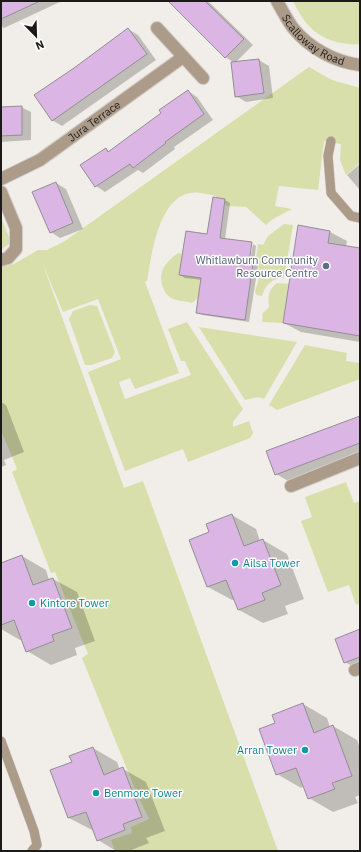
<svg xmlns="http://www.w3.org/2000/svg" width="361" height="852" viewBox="0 0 361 852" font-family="'IBM Plex Sans',sans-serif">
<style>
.green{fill:#d9dfab}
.shadow{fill:#0003}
.building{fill:#dbb6e5;stroke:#928e93}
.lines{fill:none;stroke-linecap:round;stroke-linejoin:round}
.lane-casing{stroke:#cfcbc7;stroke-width:10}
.street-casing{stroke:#cfcbc7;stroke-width:14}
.lane{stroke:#ac9b88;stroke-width:9}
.street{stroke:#ac9b88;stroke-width:12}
.service-dot{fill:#5c6f8a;stroke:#fff;stroke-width:1.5}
.culture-dot{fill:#0f9aa8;stroke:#fff;stroke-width:1.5}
.labels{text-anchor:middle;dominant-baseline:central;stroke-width:3;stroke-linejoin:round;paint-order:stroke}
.street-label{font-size:11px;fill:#1b1a18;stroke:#fff}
.service-label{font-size:11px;fill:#4e5e75;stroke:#fff;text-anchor:end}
.culture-label{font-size:11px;fill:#0d838f;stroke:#fff;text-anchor:start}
</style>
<rect width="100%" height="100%" fill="#f1ede8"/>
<path class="green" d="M293,1H360V44C345,46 324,40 313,30C304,22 298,11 293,1Z
M309,67L332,80L360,88V163L346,175L340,160L341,144L324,141L318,190L279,186L275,206L292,209L273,219L266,225L246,207L227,206C216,194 216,196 201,193C160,186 152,252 147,281L145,282L179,373L135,389L130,378L119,382L125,399L191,375L185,361H181L168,329L187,322L243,409L233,422V427L249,421L253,433L250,438L188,462L183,449L125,471L88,372L121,359L98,299L63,312L42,262L124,488L143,481L278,851H115L111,840L132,833L131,827L149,819L135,789L82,658L88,654L55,572L51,573L12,472L17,469L1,430V267L14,264L38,250H47L65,241Z
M1,217L9,237V244L1,250Z
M284,224L293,225L284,278C271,279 266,284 262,296L256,295L255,291L258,282L259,260L256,259L258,244L263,245L268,236Z
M178,253L182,254L179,275L201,278L198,298L192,303C185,301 176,301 171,298C163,293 159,280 162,272C164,264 172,258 178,253Z
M277,283L289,284L283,323L262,322L263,313L269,307C268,296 268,290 277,283Z
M90,305L97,306L115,352L112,358L91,365H85L69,319L73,311Z
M199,327L297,342L264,399L258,397L245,400Z
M305,345L347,353L346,361L360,363V379L277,410L269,405Z
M346,482L354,503L360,501V603L356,605L349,585L328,592L301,521L312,517L305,497Z"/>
<path class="shadow" d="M1,1H62L4,28L1,26Z
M179,1H208L253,45L235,63L225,57Z
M128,29L138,35L156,60L62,126L52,120Z
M259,60L269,66L273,98L246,102L236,96L232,63Z
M188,91L197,97L213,120L174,147L175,149L143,173L138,170L105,192L96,186L106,149L110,152L162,113Z
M21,107L31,112V140L1,142V108Z
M360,164V190L347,175Z
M56,183L66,189L83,229L60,238L51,232Z
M214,198L225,200L230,203L225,239L252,244H251L247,267H249L253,244L256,246L254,264L258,266L249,322L202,315L197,313L202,280L185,278L180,275L208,235Z
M299,227L330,232L347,241L346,247L360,249V342L301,332L284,323Z
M1,402L6,405L24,452L4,460L6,465L1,467Z
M360,417V456L290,482L276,474Z
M232,515L256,529L260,541L263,540L287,554L304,599L285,606L288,614L263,623L239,610L235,599L232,600L208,587L211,532Z
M22,556L46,570L49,580L53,579L77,592L95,641L75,648L77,655L51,665L27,651L22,639L20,640L1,629V564Z
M360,630V670H359L345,662Z
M303,704L327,718L330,727L333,726L357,740L360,748V795L355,797L358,803L333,812L309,798L304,786L301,788L277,774V724Z
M93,748L117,762L120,770L123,769L146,782L165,831L146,838L149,843L129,851H116L98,840L94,831L69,818L51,771L73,762Z"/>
<path class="building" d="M1,1H40L1,19Z
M168,1H205L244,39L225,58Z
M128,28L147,54L52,121L34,95L74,68Z
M259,59L264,93L235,97L231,62Z
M188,90L204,114L165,142L166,143L133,168L130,164L95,187L80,165L106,148L108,152L161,113L159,110Z
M22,106V135L1,136V107Z
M56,182L73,223L50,233L32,192Z
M213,197L225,199L220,238L252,242L249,262L253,263L245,320L196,313L201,278L179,275L186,231L207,234Z
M298,225L330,231L328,243L360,248V336L283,323Z
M360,416V443L275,475L266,451Z
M232,514L244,546L263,539L281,585L262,593L265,600L238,610L226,580L207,587L189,540L209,532L206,524Z
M22,555L33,585L53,578L72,628L52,635L54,641L26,652L14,620L1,625V563Z
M360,629V657L344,663L335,639Z
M303,703L314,733L333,725L352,776L332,783L335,789L308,799L296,768L276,775L259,729L275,723L272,715Z
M93,747L104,775L123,767L142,817L123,824L125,830L97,841L86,812L68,818L50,770L72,762L69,756Z"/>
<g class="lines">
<g class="lane-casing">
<path id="lane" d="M331,141L328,156L331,193L351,216L360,218
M1,741L34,831L37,845L32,851"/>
</g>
<g class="street-casing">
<g id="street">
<path id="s1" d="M277,1C282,10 287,20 293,28C309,48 335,62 360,65"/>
<path d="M157,28L203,78"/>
<path id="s2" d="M1,179L40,160L183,57"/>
<path d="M1,192L16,228V249L8,258L1,260"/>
<path d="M291,486L360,458"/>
<path d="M355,670L360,668"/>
</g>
</g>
<use href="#lane" class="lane"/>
<use href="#street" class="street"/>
</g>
<circle class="service-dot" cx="326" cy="266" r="4"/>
<g class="culture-dot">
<circle cx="235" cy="563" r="4"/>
<circle cx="32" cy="603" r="4"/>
<circle cx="305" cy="750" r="4"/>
<circle cx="96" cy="793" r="4"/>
</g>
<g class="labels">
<g class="street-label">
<text stroke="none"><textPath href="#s1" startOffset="55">Scalloway Road</textPath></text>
<text stroke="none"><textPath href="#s2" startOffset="110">Jura Terrace</textPath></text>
</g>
<g class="service-label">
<text x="318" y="260">Whitlawburn Community<tspan x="318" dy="13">Resource Centre</tspan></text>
</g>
<g class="culture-label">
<text x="243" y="563">Ailsa Tower</text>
<text x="40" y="603">Kintore Tower</text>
<text x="297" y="750" text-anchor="end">Arran Tower</text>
<text x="104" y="793">Benmore Tower</text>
</g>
</g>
<rect width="361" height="852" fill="none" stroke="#1b1a18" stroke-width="4"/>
<g transform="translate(36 36) rotate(157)" stroke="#ffffff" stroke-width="3" paint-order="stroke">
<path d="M0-3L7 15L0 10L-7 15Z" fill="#1b1a18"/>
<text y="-6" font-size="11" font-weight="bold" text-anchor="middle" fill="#1b1a18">N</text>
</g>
</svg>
